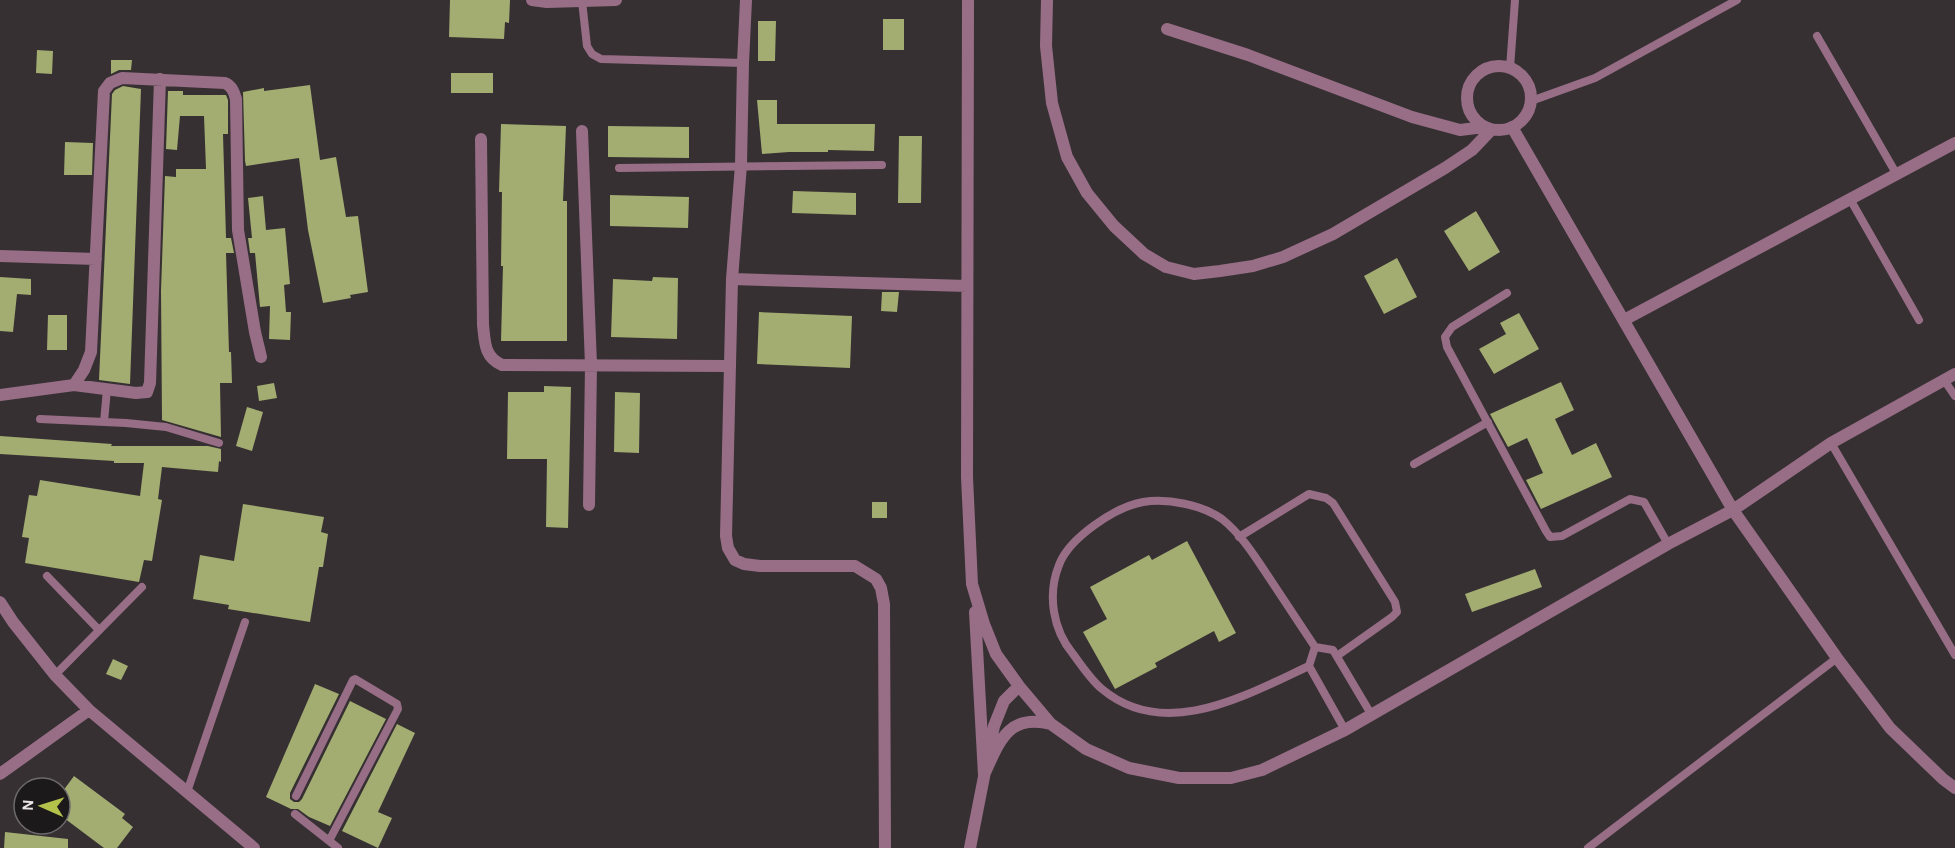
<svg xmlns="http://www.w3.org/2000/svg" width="1955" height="848" viewBox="0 0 1955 848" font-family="'Alegreya Sans',sans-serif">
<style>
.building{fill:#a3ac71}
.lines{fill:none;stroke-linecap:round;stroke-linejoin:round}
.lane{stroke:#986e86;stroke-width:8}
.street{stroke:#986e86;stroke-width:12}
</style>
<rect width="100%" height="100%" fill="#363033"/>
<path class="building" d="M450,0H510L509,23L505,22L504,39L449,37Z
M883,19H904V50H883Z
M758,21H776L775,61H758Z
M37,50L53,51L52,74L36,73Z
M111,60H132L131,70H119L111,74Z
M451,73H493V93H451Z
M310,85L320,160L336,157L346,217L358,216L368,292L350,295L351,298L323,303L308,230L299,158L246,166L245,161L243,92L264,88V91Z
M123,86L141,89L130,384L99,380L112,94L115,90Z
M168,91H183V95H226L228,100V134H223L226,238H231L234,253H226L229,352H231L232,383H220L221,437L162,420L161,291L165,176L176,177V169H206L204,116H180L177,150L166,149Z
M757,100H777V124H875L874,151L828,150V152H789L762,154Z
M501,124L566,126L563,201H567V341H501L503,266H501L502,192H499Z
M608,126L689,127V158L608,157Z
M899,136H922L921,203H898Z
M65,142L93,143L92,175H64Z
M793,191L856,193V215L792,213Z
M610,195L689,197L688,228L610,226Z
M263,196L266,230L285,228L290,284L284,285L286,312H291L290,340L269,339L270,306L260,307L255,253H250L248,238H252L248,198Z
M1476,211L1500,252L1469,271L1444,231Z
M1397,258L1417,297L1384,314L1364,276Z
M0,277L31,279V295L17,294L13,332L0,331Z
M653,277L678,278L677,339L611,337L613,279L652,281Z
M882,292H899L897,312L881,311Z
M759,312L852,316L850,368L757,364Z
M1519,313L1539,349L1494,374L1479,349L1506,334L1500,323Z
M48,315H67V350H47Z
M1561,382L1574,410L1555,419L1572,455L1596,443L1612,477L1541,509L1526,480L1543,473L1527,438L1508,447L1490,414Z
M274,383L277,398L259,401L257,386Z
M544,386L571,387L568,528L546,527L547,459H507L508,392H544Z
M615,392L640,393L639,453L614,452Z
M247,407L263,412L252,451L236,446Z
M0,436L112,444L111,446H208L221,449V462L219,461L218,472L162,467L158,499L162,500L152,561L144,560L139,582L25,563L29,538L22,537L29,495L37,496L40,480L140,496L144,463H114V461L0,454Z
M872,502H887V518H872Z
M243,504L324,517L321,532L328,534L323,567H319L310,622L228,609L229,605L193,599L200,555L234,561Z
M1187,541L1236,633L1219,642L1214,631L1155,663L1157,667L1115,689L1083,632L1107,619L1090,587L1149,555L1152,560Z
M1535,569L1542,587L1472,612L1465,594Z
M113,659L128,666L121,680L106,674Z
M315,684L339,694L290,793V799L294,802H299L302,799L350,701L386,719L330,826L309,817L298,809H291L266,797Z
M397,724L415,733L378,812L392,818L378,848L342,831Z
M74,776L125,814L122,818L133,827L117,848H104L60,815V795Z
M5,832L68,839V848H4Z"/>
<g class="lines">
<path class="lane" d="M582,1L587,46L592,54L601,59L743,63
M1817,36L1897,175
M1510,68L1515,0
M1531,101L1595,78L1737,0
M619,168L882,165
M1850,199L1919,320
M1507,293L1452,327L1445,337L1447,347L1546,531L1550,537L1562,536L1630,499L1644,502L1668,544
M1944,380L1955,396
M40,419L126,423L166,427L219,443
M104,422L107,389
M1831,443L1955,655
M1414,464L1488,422
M1239,537L1309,494L1326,498L1333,503L1395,602L1397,612L1392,617L1337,656
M47,576L99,630
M1315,647L1309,666L1345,730
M1309,666C1246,695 1165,742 1102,689C1091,680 1082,666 1073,654C1053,630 1047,595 1059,565C1069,538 1115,507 1143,502C1168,498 1202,505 1222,519C1242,535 1256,558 1270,579C1285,602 1300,624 1315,647L1333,650L1371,714
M55,675L142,587
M187,792L245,622
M296,796L353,680L355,679L397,704L398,709L329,841
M295,814L338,848
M1588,848L1837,658"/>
<path class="street" d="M532,0L547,2L616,0
M746,0L743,63L741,165L732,279L726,536L728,548L735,560L744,564L760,566H855L876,579L881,588L884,604L885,848
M968,0L967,477L972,584L984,624L996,654L1019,686L1051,724L1086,749L1129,768L1179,778H1231L1262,770L1345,730L1668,544L1733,510L1831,443L1955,374
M1047,0L1046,46L1052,103L1067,157L1087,193L1114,226L1144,254L1166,267L1194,274L1220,271L1253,266L1283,257L1333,234L1445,168L1472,150L1491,130
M1167,29L1248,55L1412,117L1460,130L1484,127
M1467 98a32 32 0 1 1 64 0a32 32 0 1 1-64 0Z
M1512,127L1733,510L1837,658L1890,728L1943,779L1955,788
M582,131L591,365L589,505
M481,139L483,325C485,342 484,357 502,365L729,366
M0,256L96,259
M732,279L967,286
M1624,320L1955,143
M74,385L84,370L91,352L104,91L110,83L122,78L225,83C232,86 234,92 236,99L238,230L255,332L261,357
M0,395L74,385L136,393L147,392L150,383L160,79
M0,602L13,622L55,675L89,710L254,848
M975,612L984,775C999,742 1008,713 1051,724
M0,774L89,710
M970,848L994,726L1004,701L1019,686"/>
</g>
<g transform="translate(42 806) rotate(273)"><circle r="28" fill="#1b191a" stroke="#6d6a6c" stroke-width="1.5"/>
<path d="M0-4.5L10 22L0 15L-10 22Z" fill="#b3c24b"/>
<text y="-9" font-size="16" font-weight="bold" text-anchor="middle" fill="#e8e4e6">N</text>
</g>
</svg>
